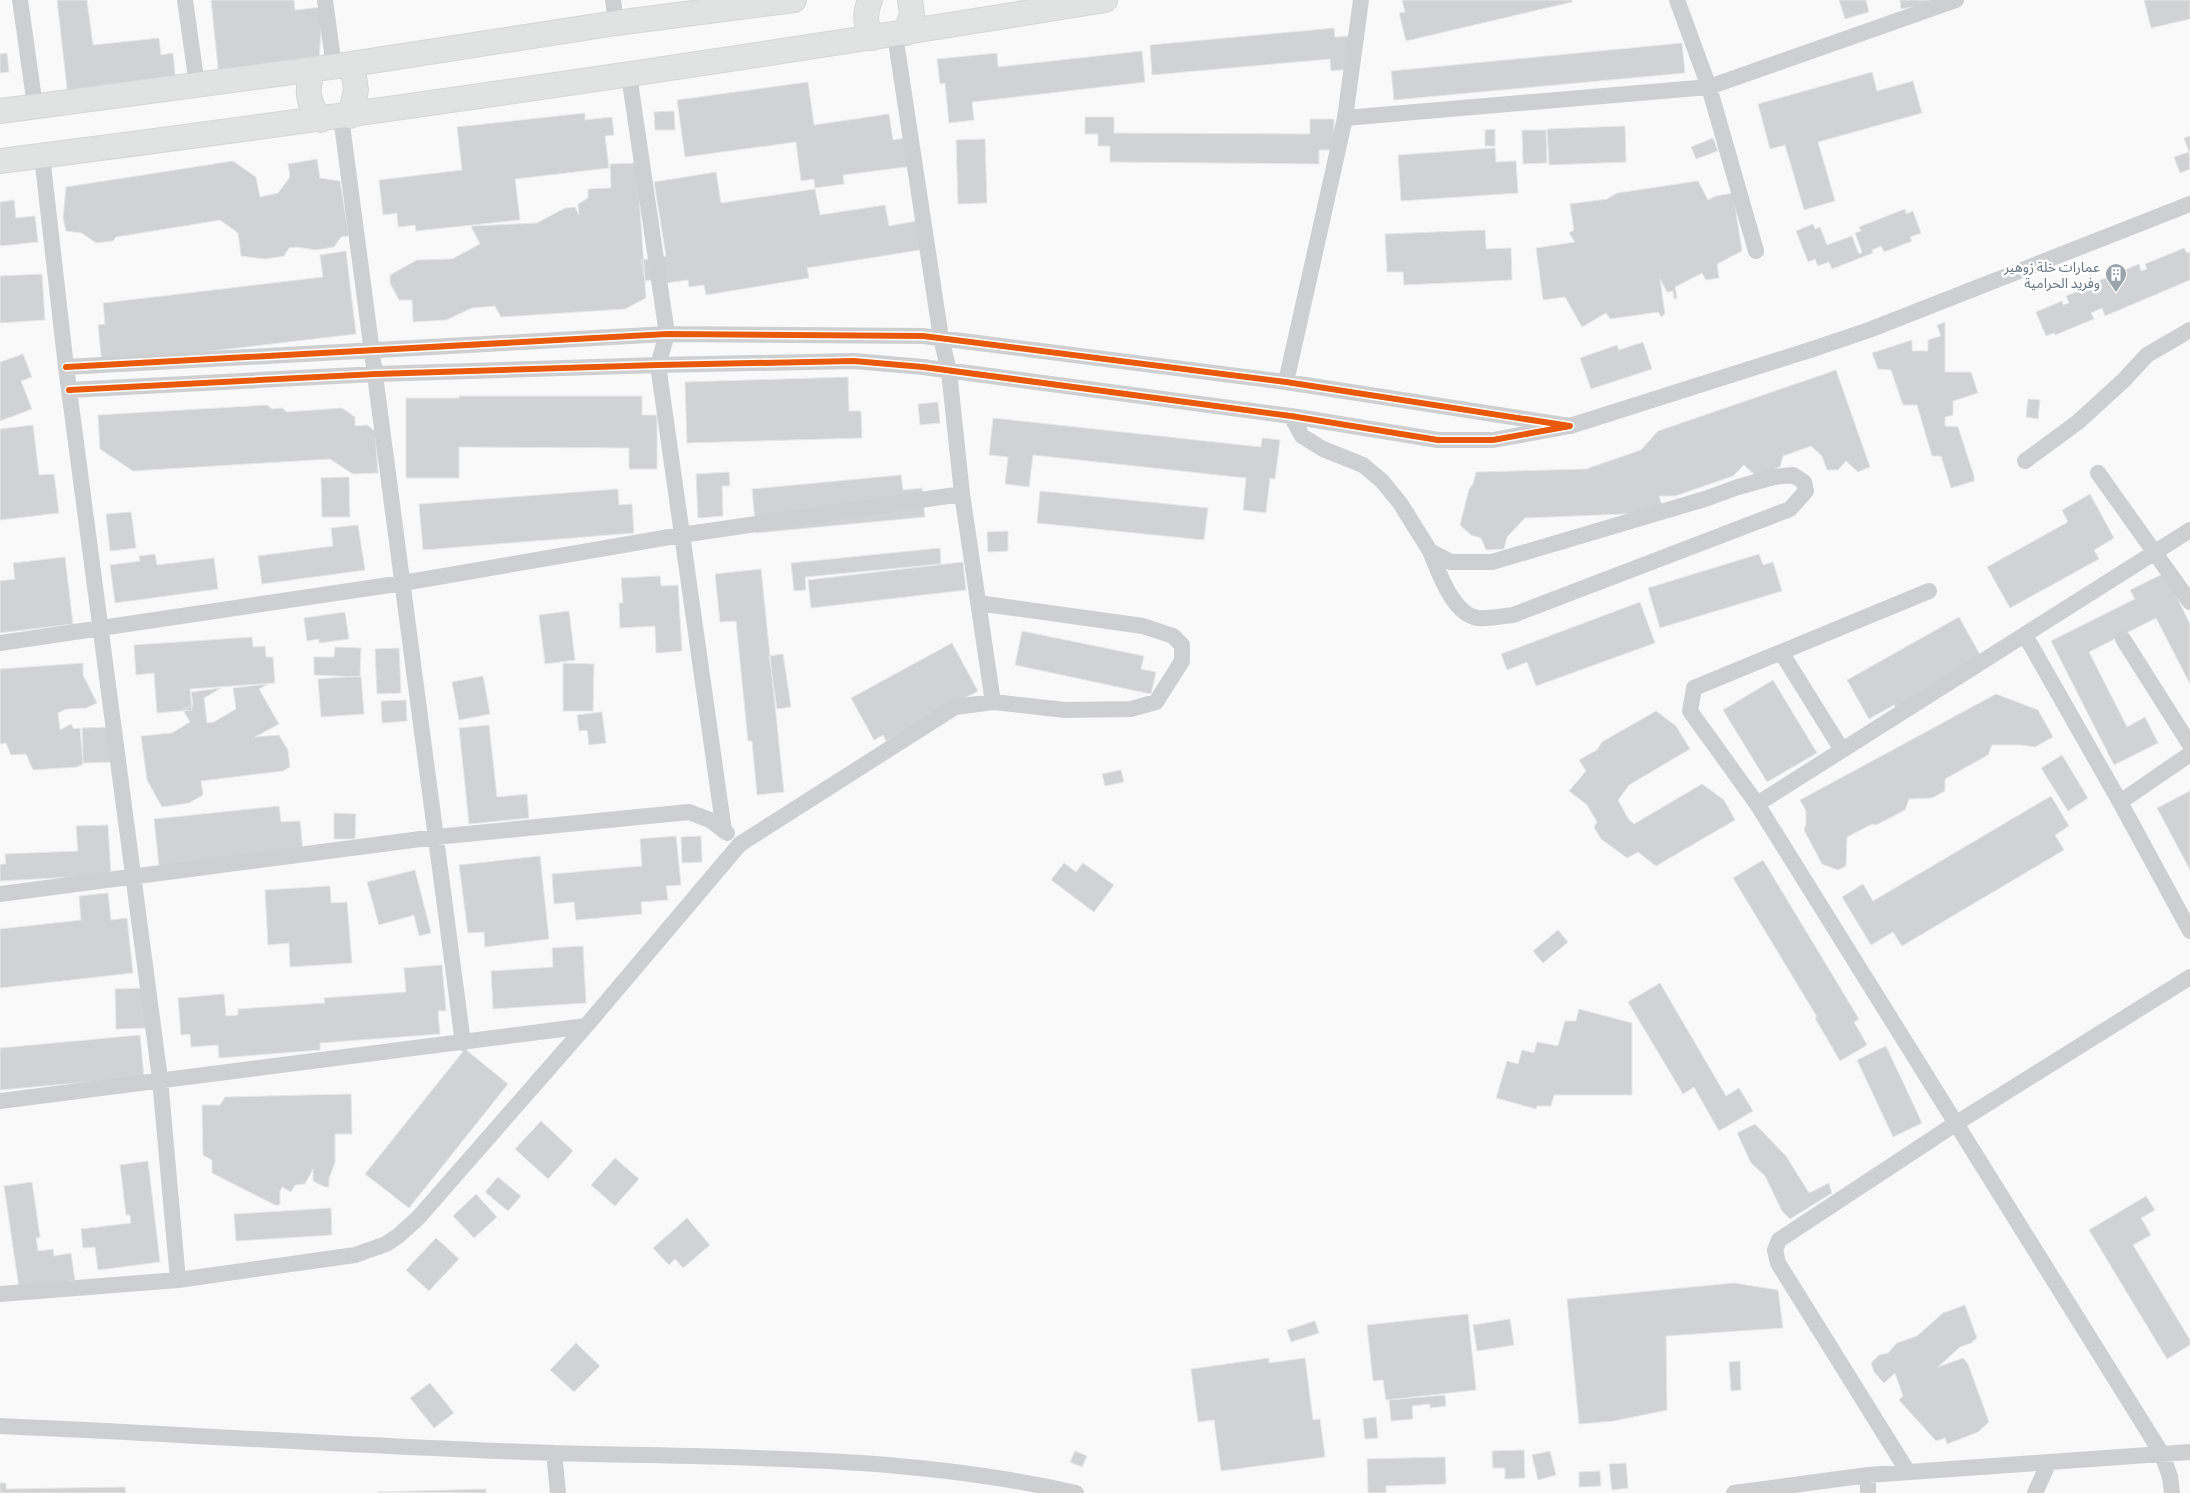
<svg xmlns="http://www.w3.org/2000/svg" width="2190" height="1493" viewBox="0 0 2190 1493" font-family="Commissioner,'Noto Sans Arabic',sans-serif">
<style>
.building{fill:#d0d2d3;stroke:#e8e8e8}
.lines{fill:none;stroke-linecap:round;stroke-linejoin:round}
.secondary-casing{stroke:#d5d6d7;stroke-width:26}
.street{stroke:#cecfd0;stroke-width:16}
.secondary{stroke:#e1e2e2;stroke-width:24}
.cycleway-casing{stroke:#fff;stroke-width:9}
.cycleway{stroke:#e8590c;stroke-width:6}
.labels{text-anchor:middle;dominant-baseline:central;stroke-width:5;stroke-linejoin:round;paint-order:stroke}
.poi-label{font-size:14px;fill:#657683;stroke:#fff;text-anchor:end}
</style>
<rect width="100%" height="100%" fill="#f9f9f9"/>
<path class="building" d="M57,0H87L93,45L159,38L161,55L173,53L176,84L68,97Z
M211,0H294L295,10L323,7L319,59L219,78Z
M1402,0H1572V2L1406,41L1399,13L1405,12Z
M1839,0H1866L1869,12L1845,19Z
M1900,0H1941V2L1901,9Z
M2144,0H2190V19L2151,28Z
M1334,28L1335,37L1350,36L1353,69L1331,71L1330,59L1152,75L1150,45Z
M1682,43L1685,73L1394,100L1391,71Z
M1142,51L1145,82L972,102L974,120L949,123L945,83L940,84L937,59L997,53L998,67Z
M7,53L9,72L0,73V54Z
M1872,72L1877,91L1913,81L1922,113L1818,142L1835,201L1804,210L1785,145L1770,149L1758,104Z
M808,82L814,125L889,114L893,140L911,137L914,166L843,175L844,184L815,188L814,179L801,181L796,142L685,157L677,100Z
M674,111L675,130H655L654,112Z
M585,113V120L612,117L614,135L605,136L609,168L515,179L520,220L416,231L415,225L398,227L397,213L383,215L379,180L462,170L457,127Z
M1085,117H1114V133L1310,134V119H1334V150H1319V164L1110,162V146H1098V134H1085Z
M1625,126L1626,162L1549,165L1547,129Z
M1495,129V146H1485V130Z
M1522,130H1546L1547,163L1523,164Z
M2190,136V155L2184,138Z
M1713,138L1718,151L1696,159L1691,147Z
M985,139L987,203L958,204L956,140Z
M1495,148L1496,162L1516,161L1518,193L1401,201L1398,155Z
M2189,152L2190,169L2180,173L2174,157Z
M317,159L320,178L340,181L349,236L341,237L334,247L316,250L296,247L289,248L284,256L265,259L241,256L238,233L220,220L116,237L113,241L96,243L82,233L66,231L63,218L66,187L233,161L256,177L260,197L278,193L290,177L288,164Z
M637,163L646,298L625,309L501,317L495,306L472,308L446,320L413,322L412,300H399L390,283V275L417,260L452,259L480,244L471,226L537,223L565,208L575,207L579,215L578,204L588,198V189L611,188L610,164Z
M716,172L721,203L815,189L820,215L885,205L889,226L921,220L926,249L807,268L809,278L706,295L704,285L689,287L688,280L667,283L666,278L645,281L641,260L666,256L654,182Z
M1698,181L1708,200L1716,196L1733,193L1742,251L1717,264L1719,278L1706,280L1702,273L1675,287L1677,298L1674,299L1673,291L1667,292L1660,279L1665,314L1661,317L1658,312L1610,319L1606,313L1582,327L1565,297L1543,300L1536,248L1575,242L1569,233L1574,230L1570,204L1607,199L1617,193Z
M14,200L16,218L35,216L38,242L0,246V202Z
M1905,209L1906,214L1913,211L1921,233L1910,237L1912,241L1884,252L1881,246L1872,250L1873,253L1832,269L1829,262L1818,266L1815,259L1808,262L1796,231L1813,224L1815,229L1820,227L1827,245L1852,236L1859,254L1862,252L1855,233L1861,231L1859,227Z
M1485,230L1486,249L1511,248L1512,280L1404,285L1403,272H1387L1385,234Z
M2184,248L2187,253L2190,252V280L2105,316L2102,308L2091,313L2094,319L2055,335L2054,333L2046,336L2036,312L2062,301L2063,305L2069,303L2066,296L2091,286L2093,290L2098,288L2096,282L2139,264L2141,271L2147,269L2145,264Z
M346,251L356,334L102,364L98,325L105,324L103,303L323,277L320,255Z
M42,274L45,320L0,323V276Z
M1945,322V372H1971L1978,393L1953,401V415L1945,417V426L1958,427L1974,476V481L1951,488L1941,456H1932L1917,405H1903L1891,370L1878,369L1872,353L1912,340V351H1928V340L1941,336L1937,325Z
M1643,342L1652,369L1591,389L1580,358L1617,345L1619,350Z
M23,354L32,377L21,381L32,409L0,421V362Z
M1836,370L1870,467L1858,472L1846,461L1838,470H1827L1822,456L1811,446L1783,456L1780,467L1756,476L1744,465L1733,476L1675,496H1659L1663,508L1648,513L1525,518L1507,537L1504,549L1486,550L1481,538L1471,535L1460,525L1469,489L1473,484L1476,472L1586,469L1641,450L1658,431Z
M848,377L849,411H861L862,438L687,443L685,382Z
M459,396H642V415H657V469H629V448L459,447V478H406V398H459Z
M2028,399L2040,400L2038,419L2026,417Z
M938,402L940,423L920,425L918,404Z
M267,405L272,409L282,408L287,412L342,408L355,417V426L367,425L375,431L378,473L353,474L330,459L133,471L100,449L98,415Z
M993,418L1261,447L1262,438L1280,440L1275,479L1270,478L1266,513L1243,510L1246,478L1033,455L1029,487L1005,484L1008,457L989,455Z
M33,425L39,475L54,474L59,513L0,520V429Z
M729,472L730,486H722L723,516L698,518L696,474Z
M901,475L903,490L922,488L925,517L756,533L752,489Z
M349,477L350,517H322L321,478Z
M618,489L619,505L632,504L634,533L423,550L419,504Z
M1040,491L1208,508L1204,540L1037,523Z
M2090,494L2114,538L2094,550L2099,559L2010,608L1987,567L2068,522L2062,510Z
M131,512L136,548L110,551L106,514Z
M358,525L365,570L262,584L258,556L333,546L331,528Z
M1008,531V551L988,552L987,532Z
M940,548L941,564L805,577L806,590L794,591L791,563Z
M155,554L157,565L214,558L218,589L115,603L110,565L140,561L139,556Z
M1759,554L1763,565L1773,562L1782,591L1660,628L1648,588Z
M65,557L73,624L0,633V581L15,579L13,563Z
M963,562L966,590L811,608L808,580Z
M761,569L784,792L757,795L752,741H748L736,621L720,622L715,574Z
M2165,573L2190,624V684L2156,618L2089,652L2127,727L2145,717L2158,743L2114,765L2051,641L2135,599L2130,590Z
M660,576L661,586L678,585L682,651L656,653L655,626L620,628L619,603H623L621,578Z
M1640,602L1655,643L1536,686L1527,662L1507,670L1501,654Z
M569,611L575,660L545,664L539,615Z
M345,612L349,639L319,643V639L307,641L304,618Z
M1959,617L1983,660L1896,709L1894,705L1869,719L1847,680Z
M1022,631L1144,656L1141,669L1156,672L1151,694L1015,665Z
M252,637L253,647L265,646L266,657H273L275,683L190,689L192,710L157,713L154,673L136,675L134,645Z
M952,643L978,691L886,741L883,735L874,740L851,698Z
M335,647L361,648L360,677L314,675V657H334Z
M399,648L401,693L377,694L375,649Z
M783,654L791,707L777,709L769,656Z
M83,663V675L97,703L86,708L66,709L58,713L60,730L71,724L74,729L80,728L83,764L77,767L33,770L26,754L11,755L6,743L0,744V669Z
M563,663L594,664L593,711H563Z
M361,676L364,714L321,717L318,679Z
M483,676L490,714L459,720L452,682Z
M1773,680L1817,753L1767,782L1723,710Z
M268,684L259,689L279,724L255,737L279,735L288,750L290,767L283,771L201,781L203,795L189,803L162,807L147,780L141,736L172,733L190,722L183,710L193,705L191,692L221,688L204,698L207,723L214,722L236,709L233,688Z
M1996,694L2038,710L2053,737L2035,747L2022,745H1992L1988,755L1945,779V791L1932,798L1909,799L1905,810L1876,825L1872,824L1847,837L1846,866L1838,870L1822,864L1804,830L1806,824V811L1800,800Z
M406,700L407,721L382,723L381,701Z
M1656,711L1676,726L1690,749L1629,785L1618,800L1629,820L1634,824L1702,784L1724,800L1735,820L1656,866L1638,852L1627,858L1601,839L1594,827L1597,822L1587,805L1569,791L1586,771L1579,760L1597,750L1602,742Z
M602,712L606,743L589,745L587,730L579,731L577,715Z
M489,725L497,797L527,794L529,818L469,824L459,728Z
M111,727L112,762L83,763L82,728Z
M2062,755L2088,798L2068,811L2041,768Z
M1121,770L1124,782L1105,786L1102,774Z
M2190,791V870L2157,808Z
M2051,796L2069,826L2055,835L2064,850L1902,946L1893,932L1871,945L1842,897L1863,884L1873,901Z
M279,806L281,822L300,821L303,851L159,866L154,819Z
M334,813L356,814L355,839H334Z
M108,825L111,875L0,881V864H6L5,854L78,851L76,826Z
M676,836L681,885L666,886L668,900L641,902L642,914L576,920L574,902L554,904L552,874L642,866L640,839Z
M701,836L702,862L682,863L681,837Z
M540,856L549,939L485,947L484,932L468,933L459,865Z
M1763,860L1859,1019L1854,1022L1867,1045L1840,1061L1815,1018L1817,1017L1733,878Z
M1064,863L1076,872L1083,863L1114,885L1094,912L1051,880Z
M415,870L431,933L419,936L414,915L379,925L367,882Z
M330,886L331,903L347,902L352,963L290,967L289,943L268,945L265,890Z
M108,893L111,920L127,918L133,973L0,988V929L81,920L79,896Z
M1558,930L1568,942L1543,963L1533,951Z
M583,946L586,1003L493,1009L491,971L553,967L552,948Z
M442,965L446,1011H438L440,1034L320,1043V1050L219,1058L218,1045L191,1047L190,1034L181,1035L178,998L224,994L226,1016L238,1015V1009L325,1003L324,998L406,992L404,968Z
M1660,983L1726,1096L1739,1088L1753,1111L1719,1131L1694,1087L1683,1094L1628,1002Z
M145,988L146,1028L116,1029L115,989Z
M1579,1009L1632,1023V1095H1554L1551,1106H1537L1536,1109L1496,1098L1507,1061L1518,1064L1522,1050L1534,1053L1537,1042L1558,1046L1565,1021H1576Z
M140,1035L144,1077L0,1090V1048Z
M1886,1046L1922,1123L1893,1137L1857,1060Z
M465,1049L508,1084L409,1208L365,1174Z
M351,1094L352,1134H335V1163L329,1178V1187H325L313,1181V1169L305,1184L295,1185L291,1192L282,1187L280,1191V1205H275L212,1173V1160L203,1155L202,1105H220L225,1097Z
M541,1121L573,1151L548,1179L515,1149Z
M1755,1124L1786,1156L1809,1193L1829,1183L1832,1193L1790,1219L1782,1211L1765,1176L1751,1163L1737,1133Z
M615,1158L639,1179L615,1206L591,1185Z
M148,1161L160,1262L98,1270L95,1247L83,1248L81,1229L131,1223L130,1215H126L120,1165Z
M498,1177L521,1196L508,1211L485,1192Z
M32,1182L40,1237L36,1238L38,1251L53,1249L54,1256L71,1253L75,1280L19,1288L4,1186Z
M476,1194L497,1217L474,1238L453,1216Z
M2146,1196L2155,1210L2141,1218L2151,1235L2133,1245L2190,1340V1345L2167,1359L2089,1230Z
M331,1208L332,1235L236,1241L234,1214Z
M687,1218L710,1245L683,1268L675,1259L669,1265L653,1248Z
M436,1238L459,1259L429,1291L406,1270Z
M1734,1283L1778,1290L1783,1328L1666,1336L1667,1410L1614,1421L1579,1424L1567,1299Z
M1965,1305L1977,1338L1971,1343L1960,1347L1938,1367L1963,1358L1968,1364L1989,1422L1978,1432L1947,1444L1945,1438L1936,1441L1899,1400L1903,1396L1895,1373L1884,1383L1874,1372L1871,1363L1879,1355L1888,1353L1897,1343L1917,1336L1943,1313Z
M1468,1314L1476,1390L1386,1400L1383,1380L1373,1381L1367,1325Z
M1510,1319L1514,1345L1477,1351L1473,1325Z
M1315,1321L1319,1333L1291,1342L1287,1330Z
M576,1343L600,1366L574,1392L550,1370Z
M1269,1358V1363L1305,1358L1313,1420L1320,1419L1325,1457L1221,1471L1214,1420L1198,1422L1191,1369Z
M1740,1361L1741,1390L1731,1391L1729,1362Z
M430,1383L454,1413L434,1428L410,1398Z
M1445,1395L1446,1406L1430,1408V1404L1412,1406L1413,1419L1391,1421L1389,1400Z
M1376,1417L1378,1438L1365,1439L1363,1419Z
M1524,1450L1525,1478L1505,1479V1468H1493L1492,1451Z
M1075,1451L1087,1456L1082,1467L1070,1462Z
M1550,1451L1556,1475L1538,1480L1532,1455Z
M1445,1457L1446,1484L1386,1486V1493H1368L1367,1459Z
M1626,1463L1628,1488L1612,1490L1609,1464Z
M1600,1471L1601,1486L1579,1487V1472Z
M0,1483H6V1489L125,1487L126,1493H0Z
M486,1489V1493L377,1492Z"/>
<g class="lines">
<g class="secondary-casing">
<path id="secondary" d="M870,0C864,14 865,25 872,38
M906,33L912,14L910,0
M313,70C306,90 307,103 321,120
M0,111L352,64L616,23L794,0
M350,116L356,90L352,64
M0,161C369,114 737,60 1105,0"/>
</g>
<path class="street" d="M20,0L35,106
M185,0L197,85
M325,0L334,67
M613,0L616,23
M1677,0L1709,87L1756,251
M895,35L941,338L949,371L962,494L993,702
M629,75L667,334L658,365L724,831
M341,117L463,1043
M1345,118L1709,87L1956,0
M42,156L66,367L160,1079L178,1280
M66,367L667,334L923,336L1286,382L1570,426L1493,440H1438L1291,416L923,367L854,361L658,365L376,374L69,390
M1286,382L1345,118L1361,0
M1291,416L1302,436L1323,449L1363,465L1382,481L1400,503L1430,551L1451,562H1492L1705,499L1738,487L1774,477L1793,475L1804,482L1806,491L1790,509L1513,615C1502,616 1489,619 1478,618C1453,615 1438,571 1430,551
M1570,426L1813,349L1869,330L2190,204
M2025,461L2078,422L2124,380L2147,355L2190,330
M2098,473L2190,602
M1929,591L1694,688L1690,711L1757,804L2162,1454L2170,1477L2172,1493
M2025,635L2120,802L2190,931
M2123,639L2190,745
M0,643L403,583L681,535L962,494
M1781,652L1842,750
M2120,802L2190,754
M1757,804L2190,530
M0,894L436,837L689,812L710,820L727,833
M0,1101L586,1026
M0,1294L178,1280L355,1255L386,1244L398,1236L418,1218L586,1026L740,844L955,707L993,702L1065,710L1131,709L1156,702L1182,661V645L1173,636L1143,626L978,603
M0,1426C184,1434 368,1447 553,1453C727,1458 905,1454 1076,1493
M554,1453L558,1493
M1908,1472L1778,1263L1775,1250L1779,1240L1955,1124L2190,977
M1868,1475V1493
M1734,1493L1868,1475L2190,1452
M2035,1493L2049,1462"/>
<use href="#secondary" class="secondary"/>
<g class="cycleway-casing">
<path id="cycleway" d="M66,367L667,334L923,336L1286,382L1570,426L1493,440H1438L1291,416L923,367L854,361L658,365L376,374L69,390"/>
</g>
<use href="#cycleway" class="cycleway"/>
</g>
<defs>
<g id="building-pin" transform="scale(1.125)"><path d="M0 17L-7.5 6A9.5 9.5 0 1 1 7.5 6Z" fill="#99a4ac" stroke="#fff"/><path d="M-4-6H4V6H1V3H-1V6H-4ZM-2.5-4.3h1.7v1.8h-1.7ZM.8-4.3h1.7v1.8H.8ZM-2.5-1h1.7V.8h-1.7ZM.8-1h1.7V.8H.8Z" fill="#fff"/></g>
</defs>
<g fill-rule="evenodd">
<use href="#building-pin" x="2116" y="274"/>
</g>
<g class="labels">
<g class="poi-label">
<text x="2100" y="266">عمارات خلة زوهير<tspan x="2100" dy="16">وفريد الحرامية</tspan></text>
</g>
</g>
</svg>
